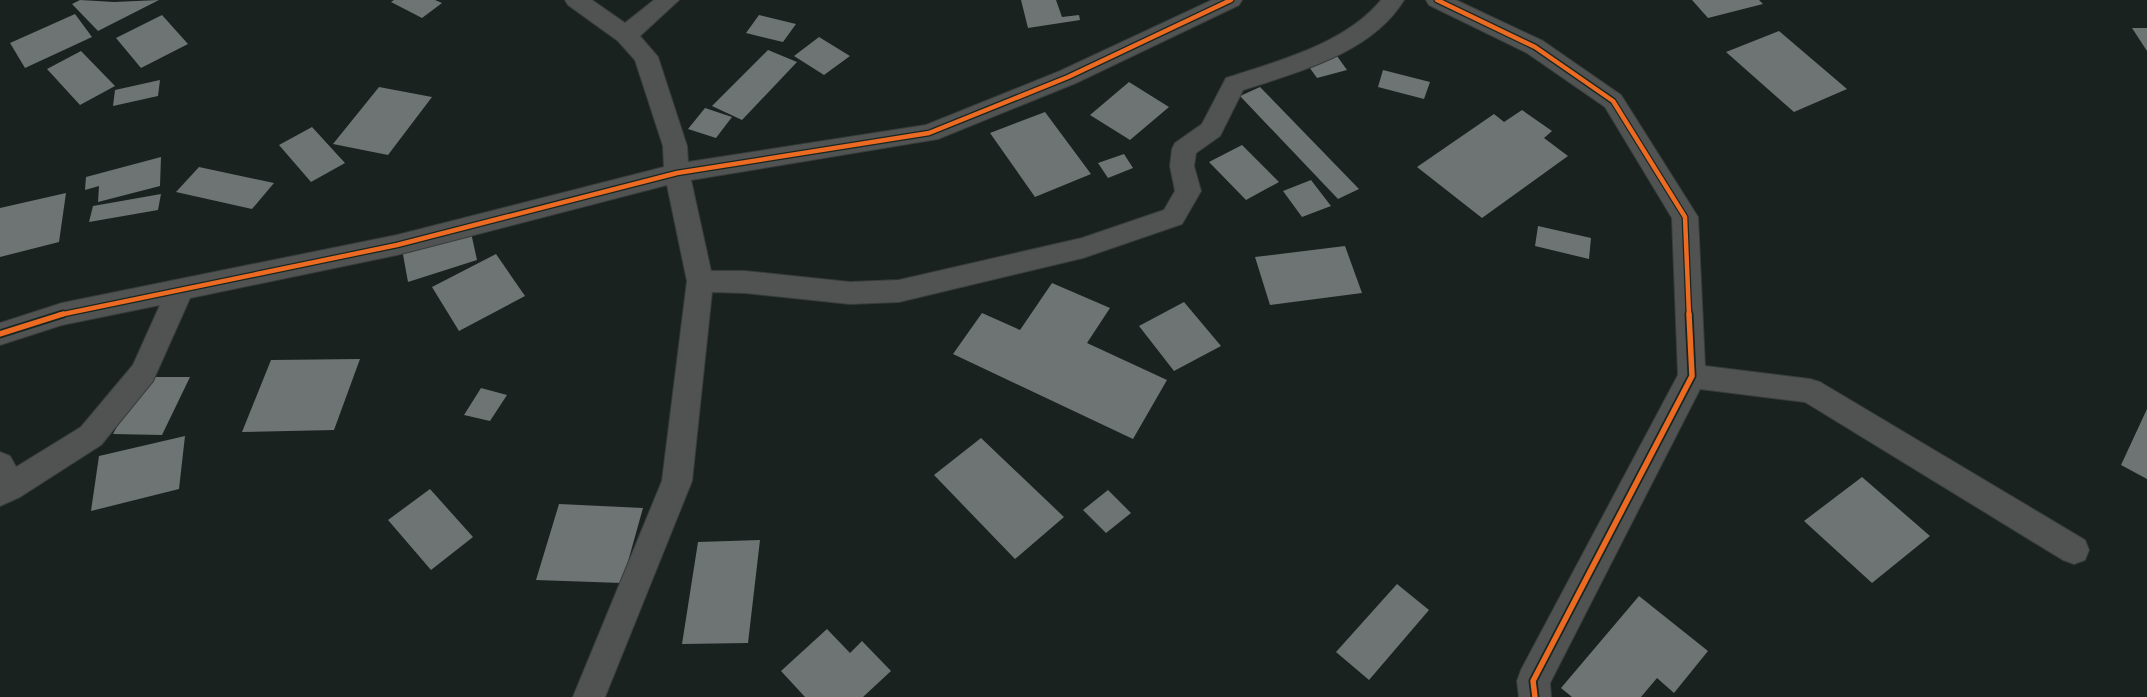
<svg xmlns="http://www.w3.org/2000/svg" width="2147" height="697" viewBox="0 0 2147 697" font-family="'Archivo Narrow',sans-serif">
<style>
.building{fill:#6d7473}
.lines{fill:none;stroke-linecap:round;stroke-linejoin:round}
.minor-casing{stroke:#363d3b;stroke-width:2}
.minor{fill:#515352;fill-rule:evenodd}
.cycleway-far1-casing{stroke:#172620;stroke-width:7}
.cycleway-casing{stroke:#172620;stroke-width:9}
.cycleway-far1{stroke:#ed6a23;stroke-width:4.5}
.cycleway{stroke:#ed6a23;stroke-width:5.5}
</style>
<rect width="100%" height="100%" fill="#1a221f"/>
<path class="building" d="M80,0L114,2L159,0L98,31L72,4Z
M394,0H435L442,3L422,18L391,2Z
M1021,0H1056L1062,17L1079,15L1080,20L1028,28Z
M1692,0H1759L1763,4L1708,18Z
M75,14L92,37L25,68L10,43Z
M162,15L188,44L141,68L116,38Z
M759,15L796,24L783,42L746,33Z
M2132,28H2147V51Z
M1779,31L1847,89L1794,112L1726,52Z
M819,37L850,56L824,75L794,56Z
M768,50L797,62L742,120L712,106Z
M81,51L115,86L80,105L47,69Z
M1337,56L1347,70L1317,78L1307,64Z
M1383,70L1430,82L1424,99L1378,87Z
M160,80L158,96L113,106L115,90Z
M1129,82L1169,107L1130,140L1090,115Z
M379,87L432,97L388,155L333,144Z
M1260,87L1359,189L1338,199L1240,96Z
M705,108L732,117L716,138L688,129Z
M1522,110L1552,131L1544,138L1568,156L1482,218L1417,167L1494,114L1504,122Z
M1045,112L1091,174L1035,197L990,133Z
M312,127L345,163L311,182L279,145Z
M1242,145L1279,182L1246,200L1209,162Z
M1124,154L1133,168L1108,178L1098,163Z
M161,157L160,186L98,202L99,186L85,190L86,177Z
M199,167L274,183L252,209L176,192Z
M1311,180L1331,206L1302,217L1283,191Z
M66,193L59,242L0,257V208Z
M161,194L158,210L89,222L93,206Z
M1538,226L1591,238L1589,259L1535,246Z
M470,228L477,260L408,282L402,249Z
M1345,246L1362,293L1270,305L1255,257Z
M496,254L525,296L459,331L432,287Z
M1052,283L1110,308L1087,343L1167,380L1133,439L953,354L982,313L1020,330Z
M1184,302L1221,346L1174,371L1139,326Z
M360,359L334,430L242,432L271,360Z
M143,377H190L162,435L113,434Z
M481,388L507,395L490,421L464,415Z
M2147,409V479L2121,465Z
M185,436L179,489L91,511L99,456Z
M981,438L1064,517L1015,559L934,475Z
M1862,477L1930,536L1872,583L1804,521Z
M430,489L473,537L431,570L388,520Z
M1108,490L1131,513L1106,533L1083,510Z
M559,504L643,508L622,583L536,580Z
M760,540L748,643L682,644L698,542Z
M1397,584L1429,610L1369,680L1336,652Z
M1639,596L1708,651L1674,693L1657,678L1641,697H1572L1561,688Z
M827,629L850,653L862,641L891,671L863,697H805L781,671Z"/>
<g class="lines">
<g class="minor-casing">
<path id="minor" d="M565,0H592L625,23L654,0H679L640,36L658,57L687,146L688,162L926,125L1060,71L1212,0H1242L1239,5L1076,83L938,139L691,180L711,271H745L850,282L899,280L1082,238L1164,210L1175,191L1170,166L1172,149L1175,143L1202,124L1226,78C1278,61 1345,44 1381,0H1404C1372,53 1298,72 1243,90L1220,136L1196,153L1194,166L1201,191L1182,224L1083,258L899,302L850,304L745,293L712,292L692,481L605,697H573L662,481L687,281L667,185L397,255L190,298L153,381L101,445L20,497L0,506V452L10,456L16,467L81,427L133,365L160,305L62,325L0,345V323L62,303L397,235L664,167L663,146L635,60L618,41L568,5Z
M1426,0H1456L1543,41L1621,95L1698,217L1705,366L1810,379L1820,382L2085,540L2089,550L2085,560L2074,564L2063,560L1805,402L1700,389L1550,683L1551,697H1519L1517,681L1521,670L1678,375L1672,218L1605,107L1527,53L1429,5Z"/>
</g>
<use href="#minor" class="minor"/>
<g class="cycleway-far1-casing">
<path id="cycleway-far1" d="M1437,0L1535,47L1613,101L1685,217L1689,315
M59,315L397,245L677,173L929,133L1068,77L1231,0"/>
</g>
<g class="cycleway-casing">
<path id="cycleway" d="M0,334L63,314
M1535,697L1533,681L1692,376L1689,314"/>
</g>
<use href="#cycleway-far1" class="cycleway-far1"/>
<use href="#cycleway" class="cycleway"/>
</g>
</svg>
